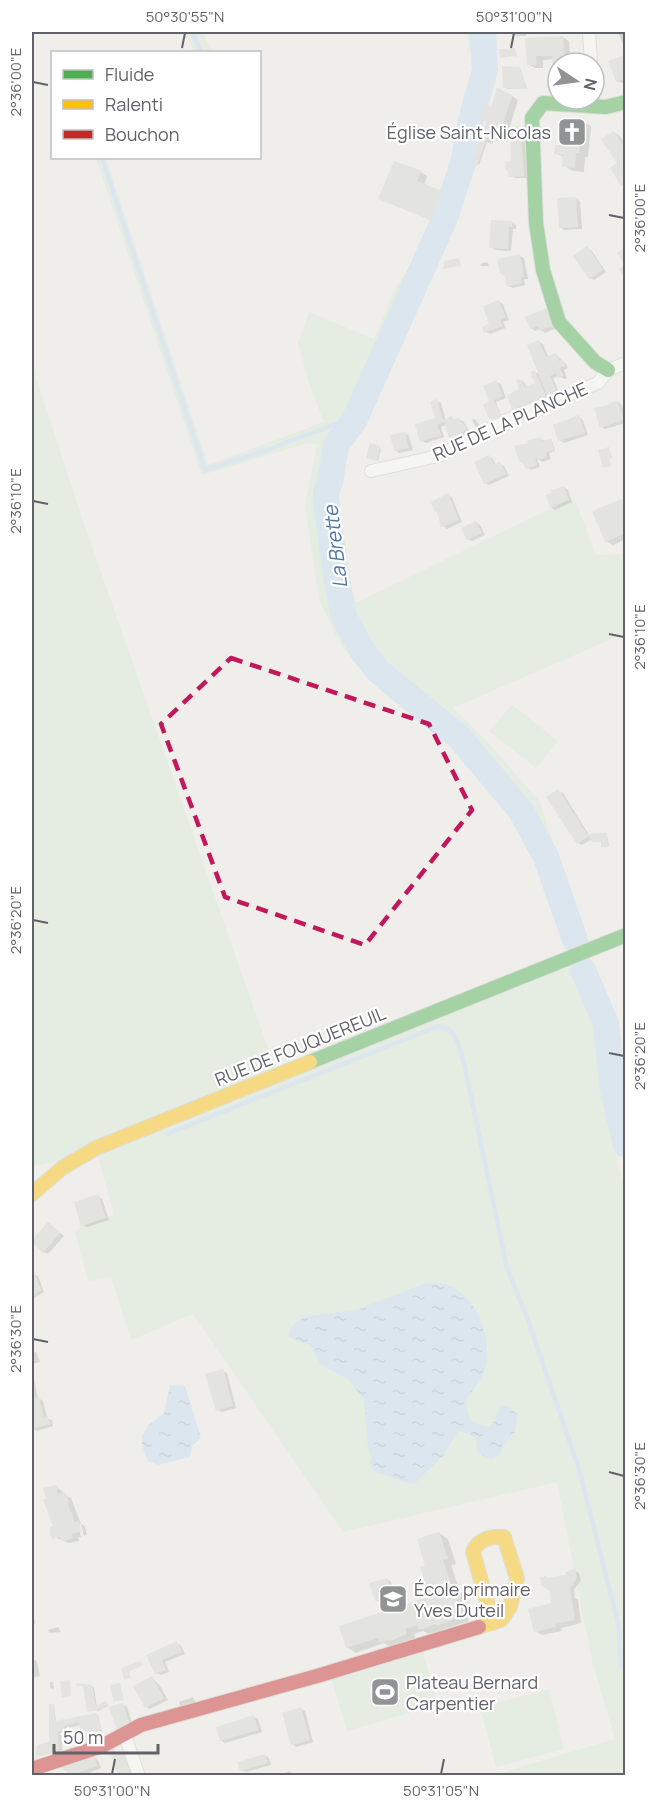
<svg xmlns="http://www.w3.org/2000/svg" width="657" height="1807" viewBox="0 0 657 1807" font-family="Manrope,sans-serif">
<style>
.green{fill:#dae9d8}
.water{fill:url(#water-ripples)}
.shadow{fill:#0003}
.lines{fill:none;stroke-linecap:round;stroke-linejoin:round}
.stream{stroke:#c4dcf3;stroke-width:4.5}
.river{stroke:#c4dcf3;stroke-width:26}
.building{fill:#d6d5d3}
.street-casing{stroke:#cccccb;stroke-width:14}
.fast-casing{stroke:#cacacb;stroke-width:16}
.slow-casing{stroke:#cacacb;stroke-width:16}
.jam-casing{stroke:#cacacb;stroke-width:16}
.street{stroke:#fdfcfc;stroke-width:12}
.fast{stroke:#4caf50;stroke-width:14}
.slow{stroke:#ffc107;stroke-width:14}
.jam{stroke:#c62828;stroke-width:14}
.marked{fill:none;stroke:#c2185b;stroke-width:4.5;stroke-dasharray:12 8;stroke-linejoin:round}
.ticks{fill:none;stroke:#606267;stroke-width:2}
.labels{text-anchor:middle;dominant-baseline:central;stroke-width:4.5;stroke-linejoin:round;paint-order:stroke}
.poi-label{font-size:18px;fill:#606267;stroke:#fff;text-anchor:start}
.street-label{font-size:18px;fill:#606267;stroke:#fff}
.water-label{font-size:20px;font-style:italic;fill:#4e74a8;stroke:#fff}
.neatline{fill:none;stroke:#606267;stroke-width:2}
.ticks-label{font-size:15px;text-anchor:middle;fill:#606267}
</style>
<defs>
<pattern id="water-ripples" width="26" height="14" patternUnits="userSpaceOnUse" patternTransform="scale(1.5)"><rect width="26" height="14" fill="#c4dcf3"/><path d="M2 4q2-2 4 0t4 0M15 11q2-2 4 0t4 0" fill="none" stroke="#a3b6c9"/></pattern>
</defs>
<rect width="100%" height="100%" fill="#efeeea"/>
<path class="green" d="M185,32H202L213,52H194Z
M467,32H495L496,37L491,46L490,84L476,119L481,128L470,166L467,186L459,219L424,294L410,311L349,440L338,476V509L345,566L356,603L574,497L596,555L625,554V633L453,708L486,740L540,802L583,935L564,941L540,872L518,819L455,748L382,692L354,662L337,638L319,599L305,506L317,444L308,443L202,475L96,158H106L208,465L324,422L310,386L298,343L309,312L374,339L395,289L412,263L451,186L474,82L475,66L468,46Z
M32,365L83,521L277,1074L567,959L598,1038L618,1165L625,1188V1775H494L615,1739L592,1660L557,1482L343,1532L193,1314L131,1340L111,1277L88,1281L75,1232L82,1226L114,1215L96,1148L78,1157L32,1166Z
M512,705L558,741L536,768L489,731Z
M423,1653L438,1704L347,1731L332,1680Z
M549,1689L564,1749L496,1767L480,1707Z"/>
<path class="water" d="M426,1283C432,1284 440,1283 445,1284C474,1292 489,1331 487,1358C486,1374 476,1387 466,1399C469,1418 468,1423 488,1427L493,1423L501,1406H508L517,1414L515,1432L503,1446L501,1454L491,1460L478,1453L476,1438L459,1430L443,1456L414,1484C400,1482 390,1475 375,1472L370,1464L371,1457L368,1447L364,1400L348,1379L321,1365L310,1345L288,1337L291,1328L298,1320L310,1316L359,1309Z
M170,1385L185,1386L201,1438L192,1446L190,1457L158,1465L148,1461L142,1446V1435L149,1425L164,1413Z"/>
<path class="shadow" d="M514,32H526V36H516Z
M618,32H626V46L623,45Z
M563,37L569,41L571,63H558V72L554,70V59L543,60V68H535L528,64L527,39Z
M626,56V82L621,83L617,81Z
M520,68L527,89H508L504,87Z
M512,96L518,100L506,139L501,137L500,141L494,140L492,144L487,142L479,165L474,163L488,122L480,118Z
M582,121L591,126L588,157H585L584,172L573,171L564,166L565,158L556,153Z
M520,128L522,137L525,138L528,178H515L511,176Z
M614,132L620,136L626,145V186L622,184Z
M421,172L427,176L424,186L446,195L435,221L387,202Z
M576,199L580,201L582,229L564,230L560,227Z
M512,223L516,225V229H513L511,251L495,250L491,247Z
M587,248L592,251L606,272L594,280L590,278Z
M520,256L524,258L528,279H524L525,285L513,288L508,286L505,276L501,273Z
M487,262L489,266H481L480,264Z
M498,301L503,304L509,320L503,322L506,328L490,334L486,332L491,325Z
M527,318L557,328L545,333L540,329L535,331L531,328Z
M539,342L543,344L549,358L556,355L566,364L568,368L564,370L567,378L564,379L559,376L553,378L560,394L553,397L548,394L549,398L518,411L513,409L521,390V380L525,383L527,388L537,384L535,372L541,375Z
M496,382L501,384L506,398L496,402L501,415L491,419L490,418Z
M437,401L441,403L446,421L452,422L458,419L463,421L470,432L455,443L451,440L446,425L441,427L444,437L426,443L422,441L437,419Z
M618,402L622,405L626,423L605,429L601,427Z
M579,417L583,420L588,435L564,443L560,440Z
M475,419L480,426L476,428L472,420Z
M405,433L409,436L413,450L399,453L395,450Z
M541,439L545,441H552L555,451L549,453L551,459L543,462L537,459L540,467L531,470L521,462Z
M371,445L381,449L378,461L369,458Z
M488,456L493,459L496,466L500,464L504,466L509,476L489,485L485,483Z
M564,487L568,490L572,502L555,510L551,507Z
M448,495L452,498L462,522L447,529L443,526Z
M622,501L626,503V539L613,545L606,541Z
M476,522L480,525L485,535L472,541L468,539Z
M558,791L563,793L589,835H607L609,846L604,847L603,842H596L592,839L582,845L578,843Z
M98,1196L102,1199L109,1220L87,1227L83,1225Z
M52,1226L64,1236L48,1254L43,1252Z
M34,1274L38,1276L44,1292L34,1298L32,1296V1275Z
M36,1352L40,1362L32,1364L34,1369L32,1370L38,1398L43,1401L47,1418L52,1420L53,1426L37,1431L32,1428V1353Z
M222,1371L227,1373L236,1408L222,1412L217,1410Z
M56,1487L62,1491L63,1494L71,1498L81,1524H78L81,1537H78L79,1541L69,1543L54,1537V1528L47,1500Z
M81,1524L85,1526L87,1535L84,1536Z
M439,1533L448,1539L456,1564L451,1565L460,1591L466,1595L469,1603L464,1604L469,1621L429,1634L423,1631L414,1634L416,1639L390,1647L384,1643L356,1653L347,1647L432,1597L427,1567Z
M575,1571L579,1573L581,1580L574,1590L575,1598L578,1599L581,1623L561,1628L562,1631L542,1635L536,1631L553,1604L566,1576Z
M387,1579L391,1582L396,1597L380,1603L376,1600Z
M32,1609L35,1623L32,1624Z
M58,1627L61,1632L49,1633L48,1630Z
M177,1643L181,1646L185,1654L165,1662L169,1672L161,1675L156,1673L148,1656Z
M32,1659L37,1661L40,1676L32,1678Z
M153,1678L160,1686L168,1700L150,1709L146,1707Z
M50,1682H53L54,1689L50,1688Z
M78,1685L92,1686L94,1688L97,1707L107,1704L108,1706L98,1711H88L85,1686Z
M193,1697L196,1703L180,1706L179,1702Z
M54,1705L56,1723L98,1715L103,1736L96,1737L98,1744L88,1746L81,1725L67,1728L68,1732L61,1734L63,1754L56,1755L52,1753L36,1756L49,1743Z
M123,1705L127,1707L134,1728L123,1732Z
M301,1709L305,1711L313,1742L296,1747L292,1744Z
M254,1717L258,1719L262,1732L225,1743L221,1740Z
M114,1751L128,1756L134,1776H119Z
M265,1755L269,1758L271,1765L246,1772L241,1770Z
M94,1757L98,1760L101,1768L82,1776H75Z
M290,1771L294,1776H276Z"/>
<g class="lines">
<path class="stream" d="M192,32L201,52
M102,158L205,470L267,450L333,425L354,421
M167,1134L436,1027C457,1025 459,1047 464,1063L507,1268L528,1320L579,1469L619,1627L620,1663L626,1671"/>
<path class="river" d="M483,32L485,70L471,120L463,163L444,220L354,421L336,445L330,482L326,492L327,509L337,581L344,617L362,650L378,671L459,737L521,811L546,857L575,940
M583,970L606,1024L613,1089L626,1145"/>
</g>
<path class="building" d="M563,36L565,63H558V71H553L552,56H536L537,65H527L525,38Z
M515,48L517,57L514,56L500,58L499,49Z
M626,54V78L616,82L608,61Z
M502,66L520,67L526,89L503,88Z
M497,88L512,95L498,141L487,138L477,166L472,164L486,121L478,118L483,105L491,107Z
M564,118L582,120L579,153H576L575,168L562,167L563,155L554,154L555,145H562Z
M520,126L524,176L509,177L508,171H506L505,162L511,161L510,129L512,127Z
M614,131L626,150V183L621,186L610,168L617,163L601,139Z
M394,161L422,171L417,181L442,191L430,220L378,199Z
M576,197L578,227L559,228L557,198Z
M491,220L512,221V227H509L508,249L489,248Z
M587,246L603,270L589,279L573,256Z
M626,247V280L619,269L625,265L617,253Z
M520,254L524,277H521L522,283L507,287L504,274H500L497,259Z
M459,258L461,266L443,269L445,261Z
M499,300L506,317L500,320L503,326L484,333L482,327L489,324L483,306Z
M547,308L553,325L540,331L537,326L530,329L525,317Z
M539,340L546,357L556,353L559,361L562,360L565,366L560,368L563,376L558,378L556,373L550,376L557,392L547,396L527,345Z
M535,370L546,396L512,410L507,395L519,389L516,380L521,379L524,387L535,383L530,372Z
M496,380L503,396L494,400L501,415L489,419L483,405L489,402L483,386Z
M437,399L443,420L452,416L454,420L458,417L467,429L450,441L444,422L437,425L441,435L420,442L415,424L435,418L430,402Z
M618,401L624,420L600,428L594,408L608,405L609,403Z
M579,415L585,433L558,441L553,425Z
M405,432L409,448L394,451L390,435Z
M541,437L542,441L551,439L554,450L546,453L547,457L538,460L535,458L537,465L526,469L522,462L520,463L514,446L528,443L527,441Z
M370,443L380,446L377,461L366,458Z
M609,447L612,458L610,459L611,466L603,468L598,450Z
M489,455L494,465L500,462L506,474L484,484L474,462Z
M564,486L569,500L550,508L546,495L552,492L551,490Z
M448,493L459,520L441,527L437,511L435,512L431,502Z
M622,499L626,507V533L605,542L592,511Z
M476,521L482,533L467,540L461,528Z
M558,789L587,834L607,833L608,846L601,847V842H592L589,836L577,844L546,797Z
M98,1194L106,1218L81,1226L74,1202Z
M48,1222L60,1233L43,1253L32,1242V1240Z
M34,1272L41,1290L32,1296V1273Z
M223,1369L233,1406L216,1411L205,1374Z
M32,1389L35,1398L39,1397L44,1417L48,1416L50,1424L32,1429Z
M56,1485L58,1494L65,1492L68,1500L70,1512H72L74,1522L79,1521L81,1532L72,1534L73,1538L66,1541L61,1540L60,1537L53,1539L50,1535V1527L53,1526L43,1499H46L43,1488Z
M439,1532L448,1559L443,1560L453,1590L457,1588L461,1598L456,1599L461,1616L437,1626L436,1624L419,1630L417,1625L406,1629L407,1634L390,1641V1639L380,1643L378,1638L346,1648L339,1626L430,1596L420,1567L425,1566L417,1539Z
M575,1569L577,1578L570,1588L575,1620L555,1624L556,1627L534,1632L528,1609L551,1603L550,1591L541,1585L540,1577L546,1576L547,1578L565,1575V1572Z
M387,1578L393,1595L375,1601L369,1583Z
M177,1641L182,1652L162,1660L166,1670L155,1674L146,1655Z
M140,1661L144,1665L129,1671L131,1678L124,1680L121,1668Z
M152,1676L164,1698L145,1708L133,1686Z
M70,1680L71,1696L62,1697L60,1681Z
M76,1683L92,1685L96,1706L105,1701L108,1705L96,1711L87,1712L83,1686H77Z
M120,1683L124,1700L114,1702L110,1685Z
M123,1703L130,1725L117,1731L109,1707Z
M49,1704H54L55,1721L97,1713L102,1736L93,1737L94,1742L83,1745L79,1722L64,1726V1731L58,1732L59,1752L35,1757L37,1745L49,1742Z
M301,1707L310,1740L291,1745L282,1713Z
M254,1715L258,1730L220,1741L216,1727Z
M114,1749L115,1752H124L131,1776H118L110,1751Z
M265,1754L268,1763L240,1771L237,1762Z
M94,1756L97,1766L79,1772L82,1776H73L59,1767Z"/>
<g class="lines">
<g class="street-casing">
<path id="street" d="M589,32L591,63
M371,471L438,456L511,418L598,383L608,370L626,363
M125,1736L139,1776"/>
</g>
<g class="fast-casing">
<path id="fast" d="M608,370L595,362L559,322L543,270L536,223L532,118L543,103L606,107L626,102
M310,1062L626,935"/>
</g>
<g class="slow-casing">
<path id="slow" d="M32,1194L62,1168L96,1148L310,1062
M479,1627L501,1620L510,1607L517,1578L504,1537C491,1536 478,1539 473,1552L493,1623"/>
</g>
<g class="jam-casing">
<path id="jam" d="M32,1769L102,1746L141,1725L317,1676L479,1627"/>
</g>
<use href="#street" class="street"/>
<use href="#fast" class="fast"/>
<use href="#slow" class="slow"/>
<use href="#jam" class="jam"/>
</g>
<path d="M0 0H657V1807H0ZM231,658L429,724L472,810L365,945L225,897L161,724Z" fill="#efeeea" fill-opacity=".55" fill-rule="evenodd"/>
<path class="marked" d="M231,658L429,724L472,810L365,945L225,897L161,724Z"/>
<path class="ticks" d="M182,48L185,33M511,48L514,33M33,82L48,85M609,215L624,218M33,501L48,504M609,634L624,637M33,920L48,923M609,1053L624,1056M33,1339L48,1342M609,1472L624,1476M112,1774L115,1759M441,1774L444,1759"/>
<defs>
<g id="church-square" transform="scale(1.5)"><rect x="-9" y="-9" width="18" height="18" rx="4" fill="#929395" stroke="#fff"/><path d="M-1.2-6h2.4v3.5h3.3v2.4h-3.3V6h-2.4V-.1h-3.3v-2.4h3.3Z" fill="#fff"/></g>
<g id="school-square" transform="scale(1.5)"><rect x="-9" y="-9" width="18" height="18" rx="4" fill="#929395" stroke="#fff"/><path d="M0-5L7-2L0 1L-7-2ZM-4 1L0 2.5L4 1V4Q0 6-4 4Z" fill="#fff"/></g>
<g id="stadium-square" transform="scale(1.5)"><rect x="-9" y="-9" width="18" height="18" rx="4" fill="#929395" stroke="#fff"/><path d="M0-5a6.5 5 0 1 0 0 10a6.5 5 0 1 0 0-10ZM-3.5-1.8h7v3.6h-7Z" fill="#fff"/></g>
</defs>
<g fill-rule="evenodd">
<use href="#church-square" x="572" y="132"/>
<use href="#school-square" x="393" y="1599"/>
<use href="#stadium-square" x="385" y="1692"/>
</g>
<g class="labels">
<g class="poi-label">
<text x="551" y="132" text-anchor="end">Église Saint-Nicolas</text>
<text x="414" y="1589">École primaire<tspan x="414" dy="21">Yves Duteil</tspan></text>
<text x="406" y="1682">Plateau Bernard<tspan x="406" dy="21">Carpentier</tspan></text>
</g>
<g class="street-label">
<text transform="translate(510 421) rotate(-24)">RUE DE LA PLANCHE</text>
<text transform="translate(300 1046) rotate(-22)">RUE DE FOUQUEREUIL</text>
</g>
<g class="water-label">
<text transform="translate(335 547) rotate(-97)">La Brette</text>
</g>
</g>
<rect width="657" height="1807" fill="none" stroke="#ffffff" stroke-width="66"/>
<rect x="51" y="51" width="210" height="108" fill="#ffffff" stroke="#bfc0c2" stroke-width="1.5"/>
<rect x="63" y="70" width="30" height="9" fill="#4caf50" stroke="#bfc0c2" stroke-width="1.5"/>
<text x="105" y="81" font-size="18" fill="#606267">Fluide</text>
<rect x="63" y="100" width="30" height="9" fill="#ffc107" stroke="#bfc0c2" stroke-width="1.5"/>
<text x="105" y="111" font-size="18" fill="#606267">Ralenti</text>
<rect x="63" y="130" width="30" height="9" fill="#c62828" stroke="#bfc0c2" stroke-width="1.5"/>
<text x="105" y="141" font-size="18" fill="#606267">Bouchon</text>
<g transform="translate(576 81) rotate(103)"><circle r="28" fill="#ffffff" stroke="#bfc0c2" stroke-width="1.5"/>
<path d="M0-4.5L10 22L0 15L-10 22Z" fill="#929395"/>
<text y="-9" font-size="16" font-weight="bold" text-anchor="middle" fill="#606267">N</text>
</g>
<path d="M54 1744v9h104v-9" fill="none" stroke="#606267" stroke-width="3"/>
<text x="63" y="1744" font-size="18" fill="#606267" stroke="#ffffff" stroke-width="4.5" paint-order="stroke">50 m</text>
<rect x="33" y="33" width="591" height="1741" class="neatline"/>
<g class="ticks-label">
<text x="185" y="22">50°30'55"N</text>
<text x="514" y="22">50°31'00"N</text>
<text transform="translate(16 82) rotate(-90)" y="5">2°36'00"E</text>
<text transform="translate(640 218) rotate(-90)" y="5">2°36'00"E</text>
<text transform="translate(16 501) rotate(-90)" y="5">2°36'10"E</text>
<text transform="translate(640 637) rotate(-90)" y="5">2°36'10"E</text>
<text transform="translate(16 920) rotate(-90)" y="5">2°36'20"E</text>
<text transform="translate(640 1056) rotate(-90)" y="5">2°36'20"E</text>
<text transform="translate(16 1339) rotate(-90)" y="5">2°36'30"E</text>
<text transform="translate(640 1476) rotate(-90)" y="5">2°36'30"E</text>
<text x="112" y="1796">50°31'00"N</text>
<text x="441" y="1796">50°31'05"N</text>
</g>
</svg>
